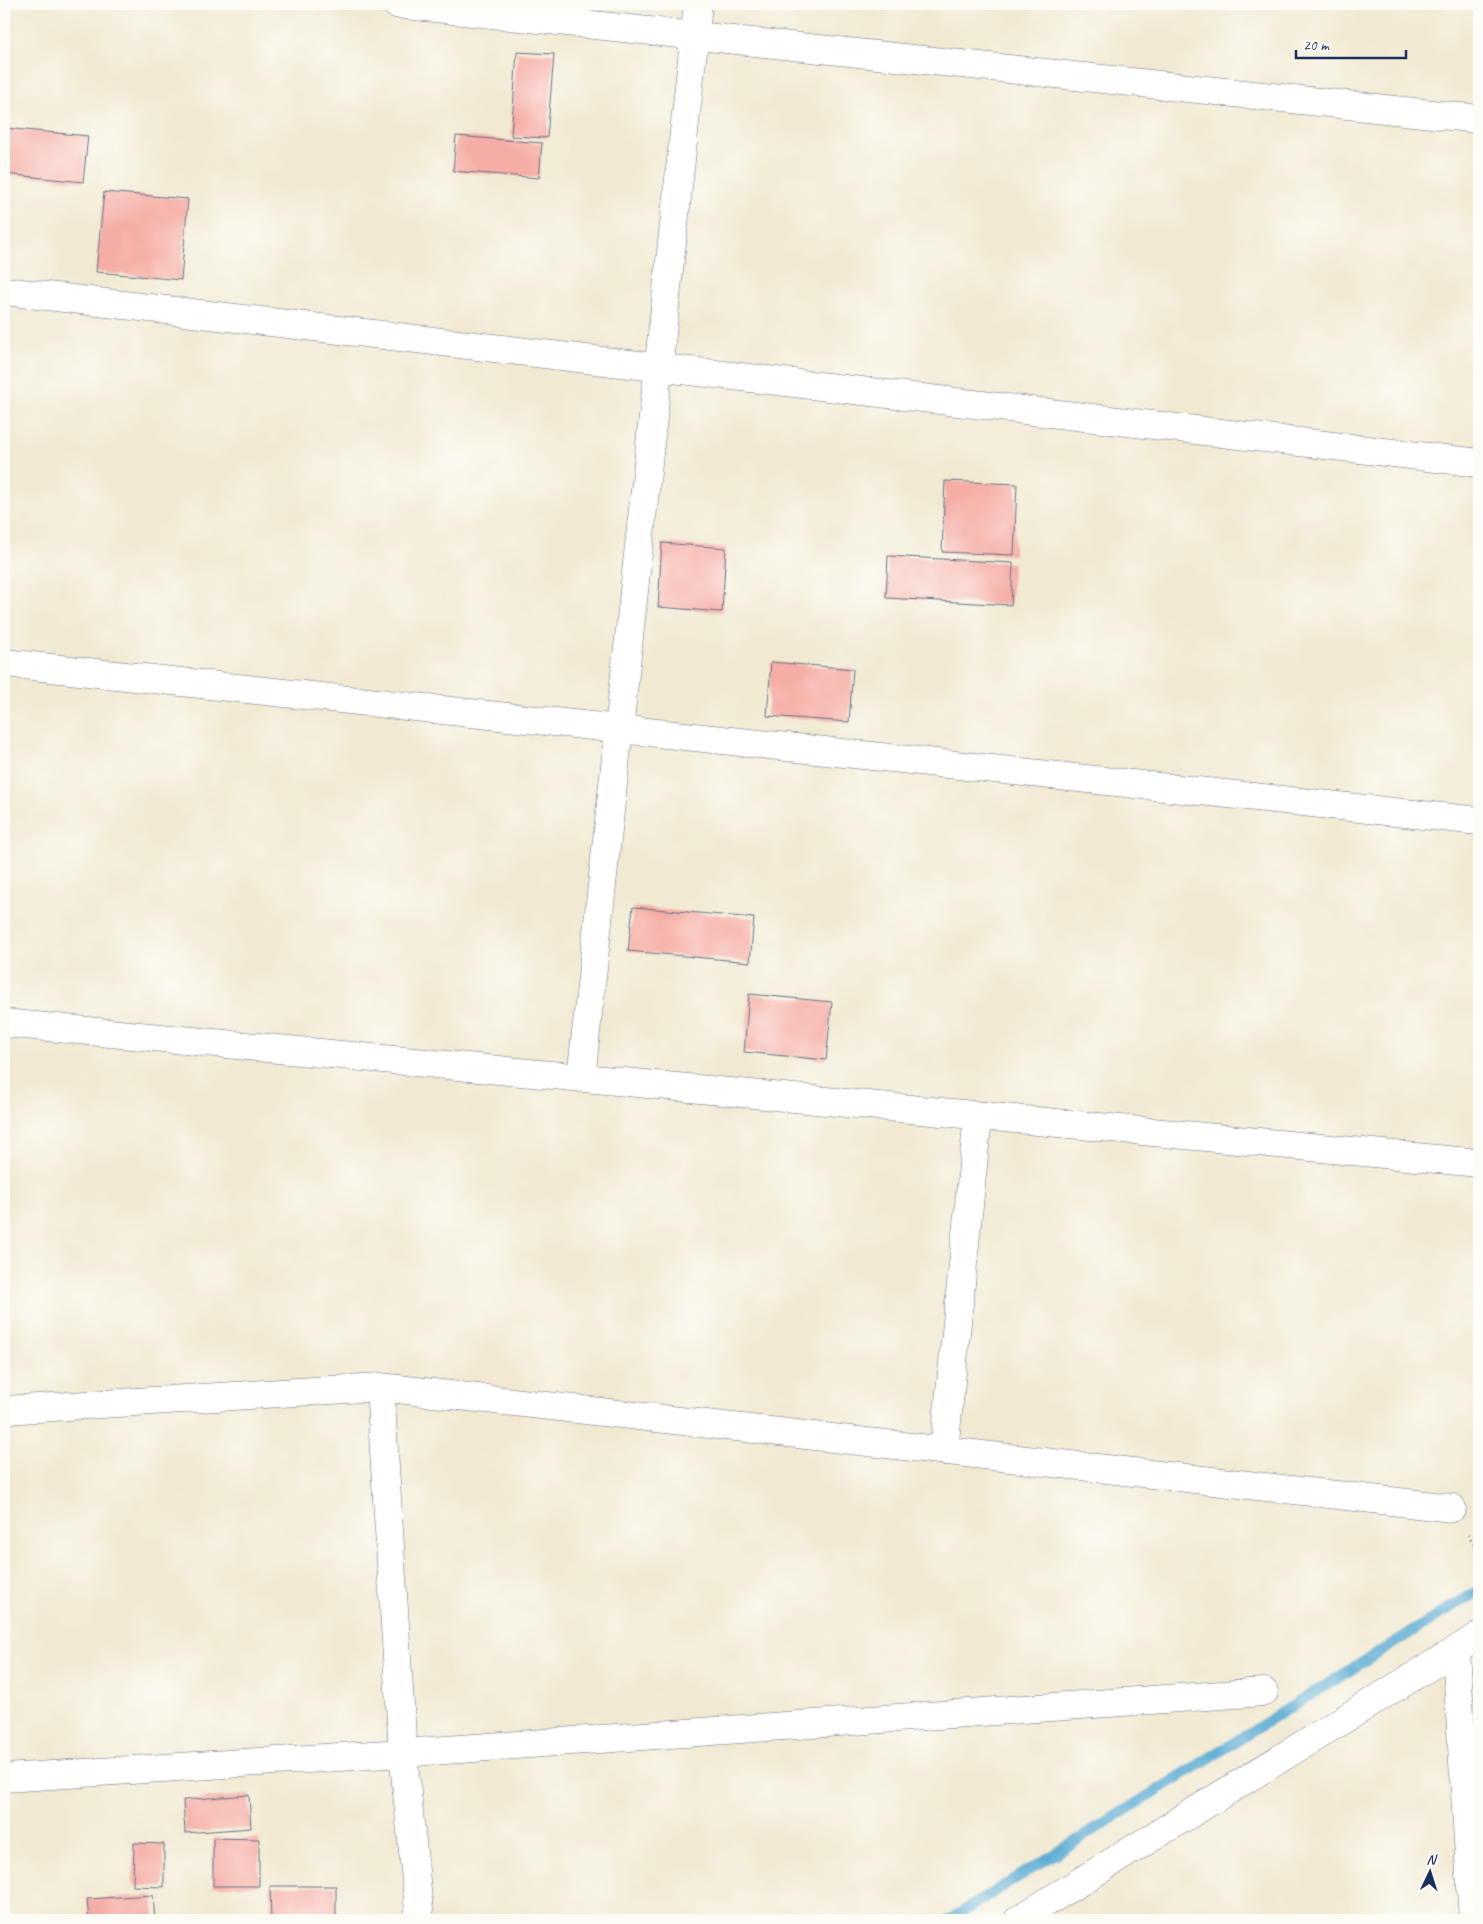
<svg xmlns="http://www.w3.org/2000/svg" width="1483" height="1924" viewBox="0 0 1483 1924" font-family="Caveat,sans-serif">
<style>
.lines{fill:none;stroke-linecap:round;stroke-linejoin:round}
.stream{stroke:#56a9d1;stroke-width:11}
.building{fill:#f5ada5}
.minor-casing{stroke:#667086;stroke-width:29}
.path{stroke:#667086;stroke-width:3;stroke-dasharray:1 4;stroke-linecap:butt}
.minor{stroke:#fff;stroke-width:28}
</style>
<rect width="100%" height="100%" fill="#fdfcf7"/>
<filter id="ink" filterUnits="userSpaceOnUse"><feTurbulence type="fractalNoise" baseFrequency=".02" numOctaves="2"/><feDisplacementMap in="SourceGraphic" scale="10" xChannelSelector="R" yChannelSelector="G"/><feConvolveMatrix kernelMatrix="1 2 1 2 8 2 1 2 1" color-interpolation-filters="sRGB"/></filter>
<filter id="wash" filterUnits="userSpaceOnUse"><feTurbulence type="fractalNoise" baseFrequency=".0096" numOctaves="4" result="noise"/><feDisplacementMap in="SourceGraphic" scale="20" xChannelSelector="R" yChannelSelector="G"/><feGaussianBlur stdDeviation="1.12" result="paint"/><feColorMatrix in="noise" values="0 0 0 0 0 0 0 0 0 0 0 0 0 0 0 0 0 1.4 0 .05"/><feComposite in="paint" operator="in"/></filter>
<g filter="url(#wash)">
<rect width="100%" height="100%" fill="#f1e9d1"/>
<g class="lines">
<path class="stream" d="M949,1920L1479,1590"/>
</g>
<g id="blocks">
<path class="building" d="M517,52L554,54L547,138L511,136Z
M4,128L88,136L83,182L4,174Z
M456,136L542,143L539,178L453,171Z
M104,192L188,199L181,280L96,272Z
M945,481L1017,484L1014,555L942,552Z
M662,543L726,548L722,612L658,607Z
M888,556L1013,563L1011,605L886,598Z
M771,662L853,669L849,722L767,716Z
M633,907L754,918L750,962L628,951Z
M749,994L832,1002L826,1060L744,1052Z
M249,1795L251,1828L185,1833L183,1800Z
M213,1838L259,1839V1886H213Z
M134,1843L164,1844V1887L133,1886Z
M270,1886H336V1920H271Z
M153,1895L155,1920H89L87,1899Z"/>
</g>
</g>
<g filter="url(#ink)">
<use href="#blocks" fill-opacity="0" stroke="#667086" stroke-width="1"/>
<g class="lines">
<g class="minor-casing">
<path id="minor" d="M396,4L1479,119
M4,291L1479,463
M4,663L1479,821
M4,1023L1479,1163
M581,1078L698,4
M380,1387L403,1753L420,1920
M4,1410L380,1387L1452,1508
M944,1451L978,1116
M1456,1651L1473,1920
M4,1778L403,1753L1264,1692
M1018,1920L1479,1636"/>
</g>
<path class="path" d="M1468,1535L1479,1554"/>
<use href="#minor" class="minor"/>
</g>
</g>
<rect width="1483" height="1924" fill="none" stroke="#fdfcf7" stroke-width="20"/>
<g transform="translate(1430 1872) rotate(4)" stroke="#fdfcf7" stroke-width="4" paint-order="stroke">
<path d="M0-4L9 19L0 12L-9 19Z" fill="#1b2f5e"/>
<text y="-8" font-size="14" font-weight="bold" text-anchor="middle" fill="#1b2f5e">N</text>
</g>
<path d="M1296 50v8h110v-8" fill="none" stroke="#1b2f5e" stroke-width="2.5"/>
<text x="1303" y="50" font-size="15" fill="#1b2f5e" stroke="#fdfcf7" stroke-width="4" paint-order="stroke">20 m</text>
</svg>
